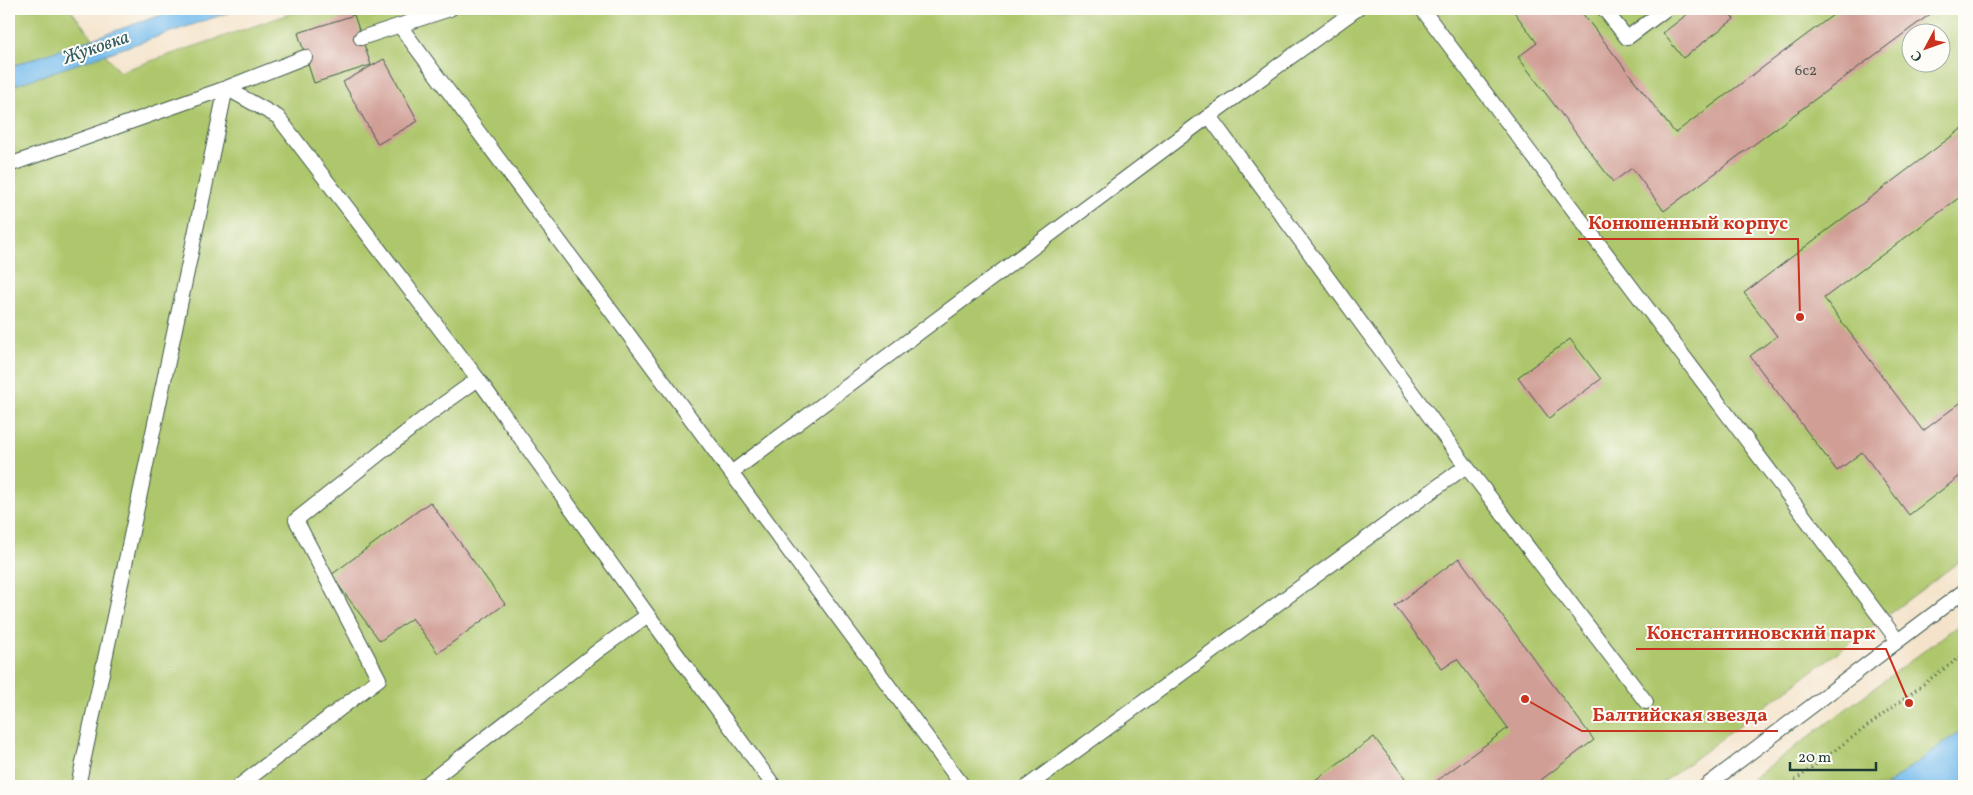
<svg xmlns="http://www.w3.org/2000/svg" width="1973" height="795" viewBox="0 0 1973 795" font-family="Vollkorn,serif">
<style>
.green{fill:#aec76c;stroke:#668250;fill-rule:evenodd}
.water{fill:#75bbec;stroke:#4a7c90}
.building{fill:#d09e94}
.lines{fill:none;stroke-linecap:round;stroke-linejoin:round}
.lane-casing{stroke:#3f564a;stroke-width:16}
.path{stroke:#3f564a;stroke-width:3;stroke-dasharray:1 4;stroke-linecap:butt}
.lane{stroke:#fff;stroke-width:14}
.labels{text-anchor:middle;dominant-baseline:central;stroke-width:4;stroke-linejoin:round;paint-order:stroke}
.number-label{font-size:15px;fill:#4b554c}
.water-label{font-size:19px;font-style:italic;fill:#345c62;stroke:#fdfcf7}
.leader{fill:none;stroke:#c8321e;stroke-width:2}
.callout-dot{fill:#c8321e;stroke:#fdfcf7;stroke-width:2}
.callout-label{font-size:19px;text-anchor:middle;font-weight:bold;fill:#c8321e;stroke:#fdfcf7;stroke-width:4;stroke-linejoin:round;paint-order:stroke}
</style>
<rect width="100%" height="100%" fill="#fdfcf7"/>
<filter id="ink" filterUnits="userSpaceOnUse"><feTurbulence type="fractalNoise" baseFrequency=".02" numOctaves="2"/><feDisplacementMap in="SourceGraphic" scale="10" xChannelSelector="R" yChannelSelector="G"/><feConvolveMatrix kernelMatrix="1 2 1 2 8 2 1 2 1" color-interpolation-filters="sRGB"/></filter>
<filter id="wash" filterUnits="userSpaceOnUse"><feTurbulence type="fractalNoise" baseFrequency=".0096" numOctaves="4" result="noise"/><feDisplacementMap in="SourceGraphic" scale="20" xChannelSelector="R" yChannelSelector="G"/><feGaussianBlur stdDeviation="1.12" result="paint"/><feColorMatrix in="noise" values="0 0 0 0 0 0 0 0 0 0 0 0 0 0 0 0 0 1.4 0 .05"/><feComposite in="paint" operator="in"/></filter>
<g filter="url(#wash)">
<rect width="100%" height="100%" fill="#f4e3ca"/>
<path class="green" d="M9,9H70L119,72L304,9H1964V558L1658,786H9ZM1910,32H1940V62H1910Z
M1964,621V786H1743Z"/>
<path class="water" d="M179,9H239L9,87V67Z
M1964,728V786H1885Z"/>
<g id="blocks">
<path class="building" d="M1512,9H1579L1675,133L1841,9H1937L1664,211L1632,168L1613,182L1518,57L1537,43Z
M1694,9H1726L1734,19L1683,58L1663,33Z
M354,15L371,65L314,83L298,33Z
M384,59L418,121L378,144L343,82Z
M1964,127V194L1824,298L1923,431L1964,400V473L1909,515L1862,452L1837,471L1750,356L1777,336L1744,293Z
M1570,339L1601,379L1549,418L1518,377Z
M430,502L505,604L438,653L412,618L380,641L331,575Z
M1459,558L1594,740L1533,786H1430L1508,728L1457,659L1442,669L1395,606Z
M1374,737L1411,786H1307Z"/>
</g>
</g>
<g filter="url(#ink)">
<use href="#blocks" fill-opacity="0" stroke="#3f564a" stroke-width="1"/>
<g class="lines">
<g class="lane-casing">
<path id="lane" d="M1422,9L1898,641
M1604,9L1627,38L1666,9
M400,26L963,786
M361,38L450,9
M226,88L278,117L478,379L648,615L774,786
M1209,116L1466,466L1646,702
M9,165L226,88L305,57
M731,473L1209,116L1357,9
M78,786L226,88
M239,786L379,679L296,520L428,415L478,379
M424,786L599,650L648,615
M1028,786L1466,466
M1706,786L1964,591"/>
</g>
<path class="path" d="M1787,786L1964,654"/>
<use href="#lane" class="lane"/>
</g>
</g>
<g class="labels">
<g class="number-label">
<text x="1806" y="71">6с2</text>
</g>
<g class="water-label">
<text transform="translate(96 48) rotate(-19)">Жуковка</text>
</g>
</g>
<path class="leader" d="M1800 317L1798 239H1578M1909 703L1886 649H1636M1525 699L1582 731H1778"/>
<g class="callout-dot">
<circle cx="1800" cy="317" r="5"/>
<circle cx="1909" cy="703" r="5"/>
<circle cx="1525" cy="699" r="5"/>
</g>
<g class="callout-label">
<text x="1688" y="229">Конюшенный корпус</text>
<text x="1761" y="639">Константиновский парк</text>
<text x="1680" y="721">Балтийская звезда</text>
</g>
<rect width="1973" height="795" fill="none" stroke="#fdfcf7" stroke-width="30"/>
<g transform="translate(1926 48) rotate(229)"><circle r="24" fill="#fdfcf7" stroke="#a4b0a9"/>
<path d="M0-4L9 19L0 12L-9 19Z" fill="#c8321e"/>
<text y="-8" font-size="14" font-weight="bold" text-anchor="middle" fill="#1f3d34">С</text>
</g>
<path d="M1790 762v8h86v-8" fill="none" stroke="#1f3d34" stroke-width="2.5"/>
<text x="1798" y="762" font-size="15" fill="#1f3d34" stroke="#fdfcf7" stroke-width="4" paint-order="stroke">20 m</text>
</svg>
